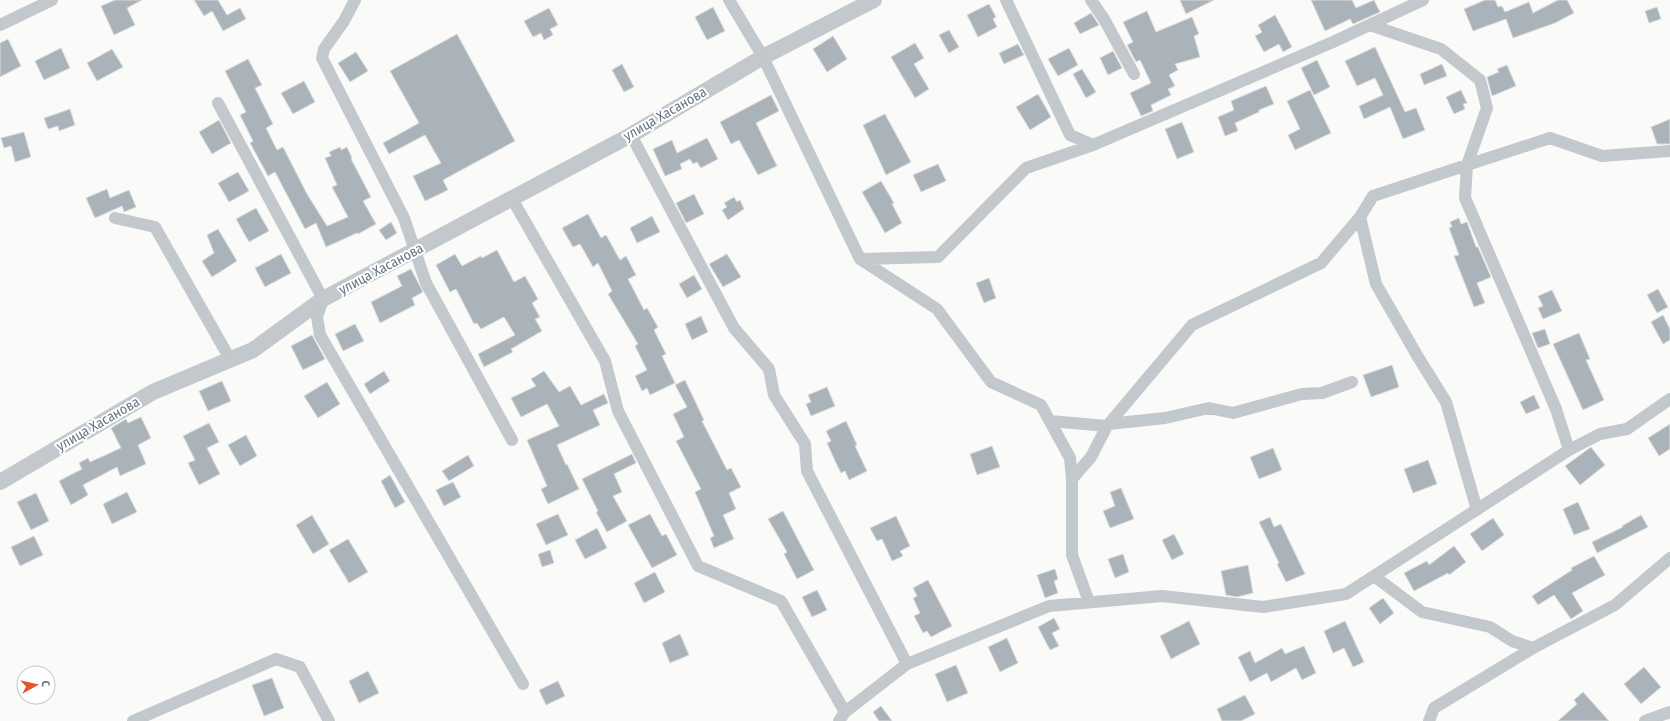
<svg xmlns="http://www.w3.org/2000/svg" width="1670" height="721" viewBox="0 0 1670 721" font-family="'Fira Sans Condensed',sans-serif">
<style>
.building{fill:#aab3b9;stroke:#dcdcda}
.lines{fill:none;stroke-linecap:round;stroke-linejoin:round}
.minor{stroke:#c3c8cc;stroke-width:12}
.tertiary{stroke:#c3c8cc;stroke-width:16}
.labels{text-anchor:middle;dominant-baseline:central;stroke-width:4;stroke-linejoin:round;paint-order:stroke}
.street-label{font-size:14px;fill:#657683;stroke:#fff}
</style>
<rect width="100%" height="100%" fill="#fafaf8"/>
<path class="building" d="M115,0H142L127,8L135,25L114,35L101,6Z
M194,0H218L227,15L240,8L246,19L223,31L212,11L204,16Z
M1180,0H1214L1186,14Z
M1311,0H1352L1356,8L1374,0L1380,12L1353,24L1350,19L1325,31Z
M1485,0H1495L1498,7L1502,6L1505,12L1529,2L1533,13L1558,0H1567L1574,13L1555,23L1513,38L1506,19L1473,31L1464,9Z
M989,4L996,17L993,19L997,27L978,37L967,15Z
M713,7L725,31L707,40L695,17Z
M1657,7L1661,19L1649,23L1645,11Z
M549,8L558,25L550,29L553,35L544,40L541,33L533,37L524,21Z
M1147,11L1156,32L1192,17L1199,34L1194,36L1200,57L1175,64L1178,70L1169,75L1175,86L1168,89L1171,95L1151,105L1153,111L1141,116L1130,93L1151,83L1140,60L1136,62L1127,45L1133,42L1123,22Z
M1091,13L1099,25L1080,34L1074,23Z
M1275,15L1292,47L1283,52L1279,44L1264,52L1255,36L1262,32L1258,25Z
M949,30L959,47L949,53L939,35Z
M457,34L515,141L443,180L448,190L425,201L413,176L441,163L425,135L389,154L383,143L419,123L390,71Z
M833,36L847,59L827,72L813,49Z
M8,39L21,66L0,77V43Z
M915,43L924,58L914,64L929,89L915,98L891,57Z
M1018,44L1024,55L1004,64L999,53Z
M1375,47L1405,112L1416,108L1425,130L1403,139L1390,107L1364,119L1359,106L1383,95L1375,78L1357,86L1345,61Z
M61,48L70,68L44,80L35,61Z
M1069,48L1078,65L1058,76L1048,59Z
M112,49L123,67L97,81L87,63Z
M1113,51L1122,68L1108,75L1100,58Z
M356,52L368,71L350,82L338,63Z
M248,59L262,85L255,88L273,124L266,128L277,150L283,147L307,194L327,226L348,217L332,187L337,185L325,158L331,156L329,152L340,147L341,150L347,147L352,158L351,159L371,197L363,201L376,224L358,234L357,233L326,247L316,223L305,229L275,172L268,176L250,143L253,141L240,115L246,112L225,71Z
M1317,60L1330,87L1314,95L1301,68Z
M622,64L634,87L624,92L612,70Z
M1442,64L1447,76L1424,85L1420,74Z
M1507,65L1516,86L1492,96L1487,77L1499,72L1497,69Z
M1082,69L1096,92L1086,98L1073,74Z
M304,81L315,102L293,114L281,93Z
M1266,86L1274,104L1259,110V112L1235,123L1238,131L1225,136L1218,117L1234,110L1231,101Z
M1310,90L1331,133L1295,150L1288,135L1300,129L1287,101Z
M1461,90L1467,103L1463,104L1465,109L1454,114L1446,97Z
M1038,94L1051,117L1030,130L1016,107Z
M771,95L779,111L756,123L777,166L758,175L739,140L731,144L720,122Z
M70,109L75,125L59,131L58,126L48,129L44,118Z
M885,114L911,162L886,175L863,125Z
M1670,119V144H1657L1651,127Z
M219,120L231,143L212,154L199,132Z
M1182,122L1194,152L1177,159L1165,129Z
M24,132L31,157L15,162L11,146L4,148L1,138Z
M707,138L718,159L701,168L697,162L693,164L690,159L680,164L682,169L665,176L653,149L672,140L677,153Z
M938,164L946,181L921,192L913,175Z
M238,172L249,191L229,202L218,183Z
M881,181L894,203L892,204L902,223L885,233L862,192Z
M107,189L110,198L129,190L136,207L124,212L122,206L95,218L86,198Z
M694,194L704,214L686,223L676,203Z
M734,197L737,202L740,200L744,209L728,220L722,210L727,207L724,203Z
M256,208L269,231L249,242L236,219Z
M588,214L601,238L606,235L620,260L626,256L636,275L628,279L644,310L647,308L658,327L654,330L666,354L662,356L675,383L650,395L647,388L642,391L635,376L647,370L635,346L638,344L608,294L612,291L598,263L593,267L580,244L573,247L562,228Z
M652,216L660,232L637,243L630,228Z
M1459,218L1461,224L1467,222L1476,247H1478L1491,277L1477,283L1485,303L1474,307L1454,256L1459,255L1449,228L1452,227L1450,222Z
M391,222L397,233L386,240L379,230Z
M218,229L237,261L212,277L202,261L214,253L207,235Z
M497,250L514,282L525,276L538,299L532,303L540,317L535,319L542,331L511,349L513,352L484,367L478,354L515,335L504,317L481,329L477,323L474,324L456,289L450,292L436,265L455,254L462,266L481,256L482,258Z
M281,254L291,273L265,287L255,268Z
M727,254L741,277L723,287L709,264Z
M411,269L423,292L412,298L415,305L380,323L371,302L402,286L397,276Z
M694,275L702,289L687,298L679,284Z
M989,278L996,298L984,303L976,283Z
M1658,289L1668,307L1657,313L1647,295Z
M1552,290L1562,311L1543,319L1538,308L1543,306L1538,296Z
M1663,315L1670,329V340L1663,344L1651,322Z
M701,316L708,332L692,340L685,324Z
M355,324L364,341L343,351L335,334Z
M1545,329L1550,344L1538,348L1532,333Z
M1579,333L1590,359L1586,360L1604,400L1583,410L1553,344Z
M312,335L325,359L303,370L291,346Z
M1392,365L1399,387L1371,397L1363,375Z
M384,371L390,381L370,394L364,384Z
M544,371L559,392L570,386L581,405L604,394L608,403L593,410L600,425L557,445L566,465L567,464L579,489L548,504L541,489L547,486L527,440L559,426L547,404L521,417L511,398L536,386L531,379Z
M685,380L704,420L702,421L727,470L731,468L741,487L729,493L736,509L723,515L734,539L714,548L710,538L714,536L695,492L701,489L676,441L684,437L673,414L687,407L675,385Z
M222,381L231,401L208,411L199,391Z
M327,382L340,404L318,418L304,396Z
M827,387L835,406L811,416L806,404L811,402L808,395Z
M1534,395L1540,408L1526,414L1520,402Z
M141,417L151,438L138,445L146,464L120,476L117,467L83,485L88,495L71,505L59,481L82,469L79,463L88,458L90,462L121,448L111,428L126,419L128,423Z
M846,421L857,445L855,446L867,471L849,480L845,471L841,473L836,463L827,443L831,441L826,431Z
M209,423L219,442L207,448L220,474L199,485L188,463L195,460L183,436Z
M1670,424V449L1659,456L1648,438Z
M246,435L257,456L240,466L228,445Z
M992,446L1000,467L977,475L970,454Z
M1591,447L1605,465L1580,485L1565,466Z
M1273,448L1282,470L1259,479L1250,457Z
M632,454L636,463L614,474L622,492L613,496L627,521L607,532L596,512L598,511L582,479Z
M468,455L474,466L449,481L442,471Z
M1428,460L1437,484L1413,493L1404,469Z
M390,475L405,502L395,508L381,481Z
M453,482L461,497L444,506L436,490Z
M1121,488L1134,519L1110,528L1103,511L1115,506L1110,492Z
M127,492L137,512L112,524L103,504Z
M36,493L49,521L31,530L17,502Z
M1578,502L1590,529L1574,535L1563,509Z
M783,511L814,570L797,579L784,554L787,552L768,519Z
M558,514L568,535L546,545L536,524Z
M650,514L662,536L666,534L677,555L652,568L628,525Z
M312,515L329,544L313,554L296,525Z
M1641,515L1648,527L1597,553L1592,542L1623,527L1622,526Z
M896,516L910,546L900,551L903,556L892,561L882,539L877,541L870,528Z
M1270,517L1274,527L1281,524L1305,574L1286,582L1277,564L1279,563L1259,522Z
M1493,518L1504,535L1482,551L1470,534Z
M597,528L607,548L585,559L575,540Z
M1174,534L1184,554L1172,560L1162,540Z
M34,536L43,555L20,566L11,547Z
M348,539L368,572L349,583L329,550Z
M1454,546L1466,562L1449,575L1448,573L1414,591L1404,573L1427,561L1429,565Z
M550,550L554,563L542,567L538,554Z
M1123,554L1129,572L1115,578L1108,559Z
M1594,556L1605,575L1572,593L1583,611L1571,619L1554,595L1538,605L1532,596L1572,570L1571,568Z
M1248,565L1253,593L1237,597L1226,595L1221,571Z
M1055,569L1058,579L1054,581L1058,593L1045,598L1037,575Z
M655,572L665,592L644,603L634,583Z
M928,580L952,626L931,637L927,631L923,633L914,616L920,613L913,598L917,596L913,588Z
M817,590L827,610L812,617L802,597Z
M1383,598L1394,613L1380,624L1369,608Z
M1054,618L1060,629L1052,633L1059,646L1050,650L1038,627Z
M1189,621L1200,644L1171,659L1160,636Z
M1345,621L1364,662L1353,667L1344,648L1333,653L1324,631Z
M680,634L689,655L670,663L662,643Z
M1007,638L1018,663L1000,672L988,647Z
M1304,646L1316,673L1302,680L1296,668L1271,682L1267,673L1250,682L1238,657L1250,651L1255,663L1282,648L1285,654Z
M956,665L968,693L947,702L935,674Z
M1644,667L1661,687L1641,704L1624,684Z
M368,671L379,693L359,703L349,681Z
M272,678L284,708L264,716L252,685Z
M558,681L565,696L546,705L539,690Z
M1583,692L1609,721H1558L1577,704L1574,700Z
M1245,695L1255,714L1241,721H1222L1217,709Z
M881,706L892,721H879L873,712Z"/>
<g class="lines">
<path class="minor" d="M355,0L344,21L324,49L322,58L404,218L426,283L512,440
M729,0L763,57L860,259L938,257L1026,168L1093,145
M1006,0L1070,135L1093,145L1333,42L1423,0
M1091,0L1104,19L1134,74
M0,25L52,0
M1370,25L1441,49L1480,80L1487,108L1467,165L1550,138L1602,156L1670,151
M218,103L323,299L317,317L320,335L523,684
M631,135L734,328L769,369L774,395L805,444L807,471L907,664
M511,197L605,361L618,411L698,566L781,601L845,712
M1360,217L1376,284L1418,357L1446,402L1477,510
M115,218L155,227L230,359
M860,259L937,309L991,382L1041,405L1070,458L1072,479V555L1089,602
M1050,421L1107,426L1192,325L1321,263L1360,217L1373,196L1467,165L1465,198L1556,409L1569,450
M1109,424L1165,418L1209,408L1233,413L1302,394L1322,393L1352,382
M1072,479L1091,457L1107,426
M1374,576L1422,612L1490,627L1512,641L1533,648L1615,605L1670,558
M133,721L276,659L300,667L329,721
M839,721L845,712L907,664L1049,606L1162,596L1263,607L1346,594L1569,450L1600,434L1627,429L1670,399
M1429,721L1434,708L1533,648
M1645,721L1670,712"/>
<path class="tertiary" d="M0,482L153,392L253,350L323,299L631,135L763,57L874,0"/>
</g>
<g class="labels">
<g class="street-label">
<text transform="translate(665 114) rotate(-30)">улица Хасанова</text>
<text transform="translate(381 269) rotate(-28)">улица Хасанова</text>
<text transform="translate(98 424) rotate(-30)">улица Хасанова</text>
</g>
</g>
<g transform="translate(36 685) rotate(82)"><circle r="19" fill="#ffffff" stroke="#c1c8cd"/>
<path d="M0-3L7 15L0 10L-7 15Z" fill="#e4572e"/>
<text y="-6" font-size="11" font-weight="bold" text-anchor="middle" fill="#657683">С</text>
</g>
</svg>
